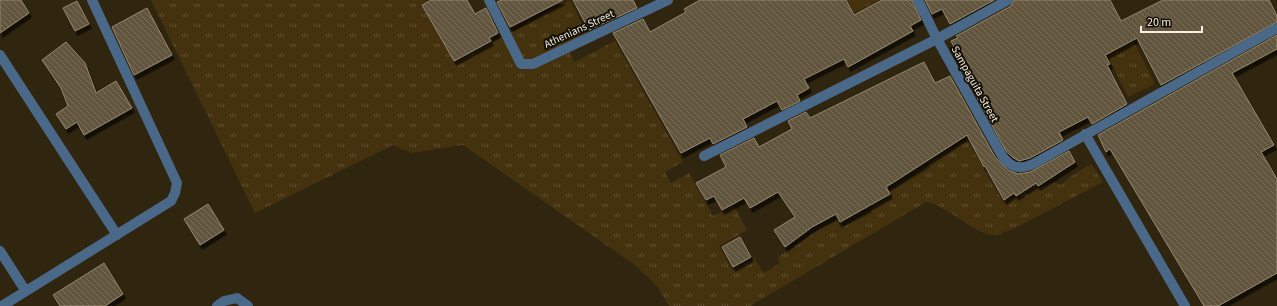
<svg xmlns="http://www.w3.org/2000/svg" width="1277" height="306" viewBox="0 0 1277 306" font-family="'Source Sans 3',sans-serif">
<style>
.grass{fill:url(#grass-tufts)}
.building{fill:url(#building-back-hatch);stroke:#94876e;filter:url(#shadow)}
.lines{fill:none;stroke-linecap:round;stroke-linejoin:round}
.minor{stroke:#4a6989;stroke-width:10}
.labels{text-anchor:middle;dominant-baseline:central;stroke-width:4;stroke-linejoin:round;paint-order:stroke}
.street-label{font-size:11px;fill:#f7f0e2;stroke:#140f06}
</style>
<defs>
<pattern id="grass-tufts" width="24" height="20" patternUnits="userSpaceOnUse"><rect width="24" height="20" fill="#44320e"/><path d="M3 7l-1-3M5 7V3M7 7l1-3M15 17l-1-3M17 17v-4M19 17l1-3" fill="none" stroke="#605031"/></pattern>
<pattern id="building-back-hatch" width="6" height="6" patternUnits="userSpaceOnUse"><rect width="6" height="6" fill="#62553e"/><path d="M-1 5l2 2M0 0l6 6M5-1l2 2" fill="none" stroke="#796e5a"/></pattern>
<filter id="shadow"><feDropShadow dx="2.5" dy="4.5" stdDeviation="0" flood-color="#0009"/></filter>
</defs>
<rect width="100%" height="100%" fill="#30250f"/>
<path class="grass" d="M151,0H428L421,4L454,63L570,0L587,34L566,45L574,62L615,41L683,162L665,172L671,183L689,173L713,216L734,206L747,230L719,246L732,270L754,258L764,273L780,263L778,257L820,229L837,221L841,228L872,213L871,208L892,196L890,192L930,168L928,163L967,140L1003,202L1026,191L1024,188L1033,182L1038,189L1053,182L1061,185L1070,177L1091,164L1103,182L1011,230C1006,231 1001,234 996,235C976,237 948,205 926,202L750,306H669L657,286L635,265L463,145L411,153L393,145L255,213Z
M847,0H879L854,13Z
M1108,36L1116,51L1134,42L1155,84L1128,97L1100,40Z"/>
<path class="building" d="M0,0H21L29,13L0,33Z
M431,0H467L475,14L486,8L498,33L489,38L491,41L454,61L422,5Z
M502,0H563L510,27L497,2Z
M573,0H633L637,8L589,30Z
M700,0H846L854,15L882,0H912L921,20L910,26L913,31L848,67L844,59L804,79L809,88L797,95L800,101L782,110L777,101L743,119L747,127L713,144L710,138L681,153L613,33L643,19L650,32L686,12L684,9Z
M925,0H994L950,24L942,9L932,14Z
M1014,0H1110L1121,21L1163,0H1269L1277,16V22L1161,85L1137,38L1105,55L1110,64L1107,65L1127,104L1092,124L1088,117L1059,132L1063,140L1030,158L1019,161L1012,157L1006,151L962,70L965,68L951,41L958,38L956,36L1011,6Z
M77,1L89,24L75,31L63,8Z
M147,8L172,55L134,75L112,27Z
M1277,35V49L1232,73L1274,145L1261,152L1277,179V273L1218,306H1204L1110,149L1106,152L1098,135Z
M66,42L85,63L96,93L116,81L132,108L84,135L77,122L66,129L56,114L68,106L61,88L42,60Z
M924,62L935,83L950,76L995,157L1008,170L1018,174L1030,172L1069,151L1075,162L1038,186L1036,183L1016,196L1014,193L1004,200L985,166L984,167L967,135L886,187L890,194L840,222L836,214L812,227L785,247L774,230L795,217L778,192L750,208L744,198L722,210L714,196L706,200L696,183L726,167L720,155L754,138L759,147L792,129L788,121L806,112L810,118Z
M208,204L224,230L200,245L184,219Z
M740,237L751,257L733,267L722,247Z
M104,263L123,294L105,306H60L53,295Z"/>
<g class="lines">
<path class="minor" d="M489,0L521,64H533L668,0
M918,0L937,39L1001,154C1010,168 1019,170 1033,164L1277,28
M0,55L117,235
M1085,134L1185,306
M704,156L937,39L1008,0
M0,251L25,290
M2,306L171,201L175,193L177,183L92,0
M217,306L224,301L237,298L248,306"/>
</g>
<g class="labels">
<g class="street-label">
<text transform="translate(579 29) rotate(-25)">Athenians Street</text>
<text transform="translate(975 84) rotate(61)">Sampaguita Street</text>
</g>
</g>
<path d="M1141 26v6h61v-6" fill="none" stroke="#f7f0e2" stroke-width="2"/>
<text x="1147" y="26" font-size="12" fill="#f7f0e2" stroke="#140f06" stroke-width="3" paint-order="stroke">20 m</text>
</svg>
